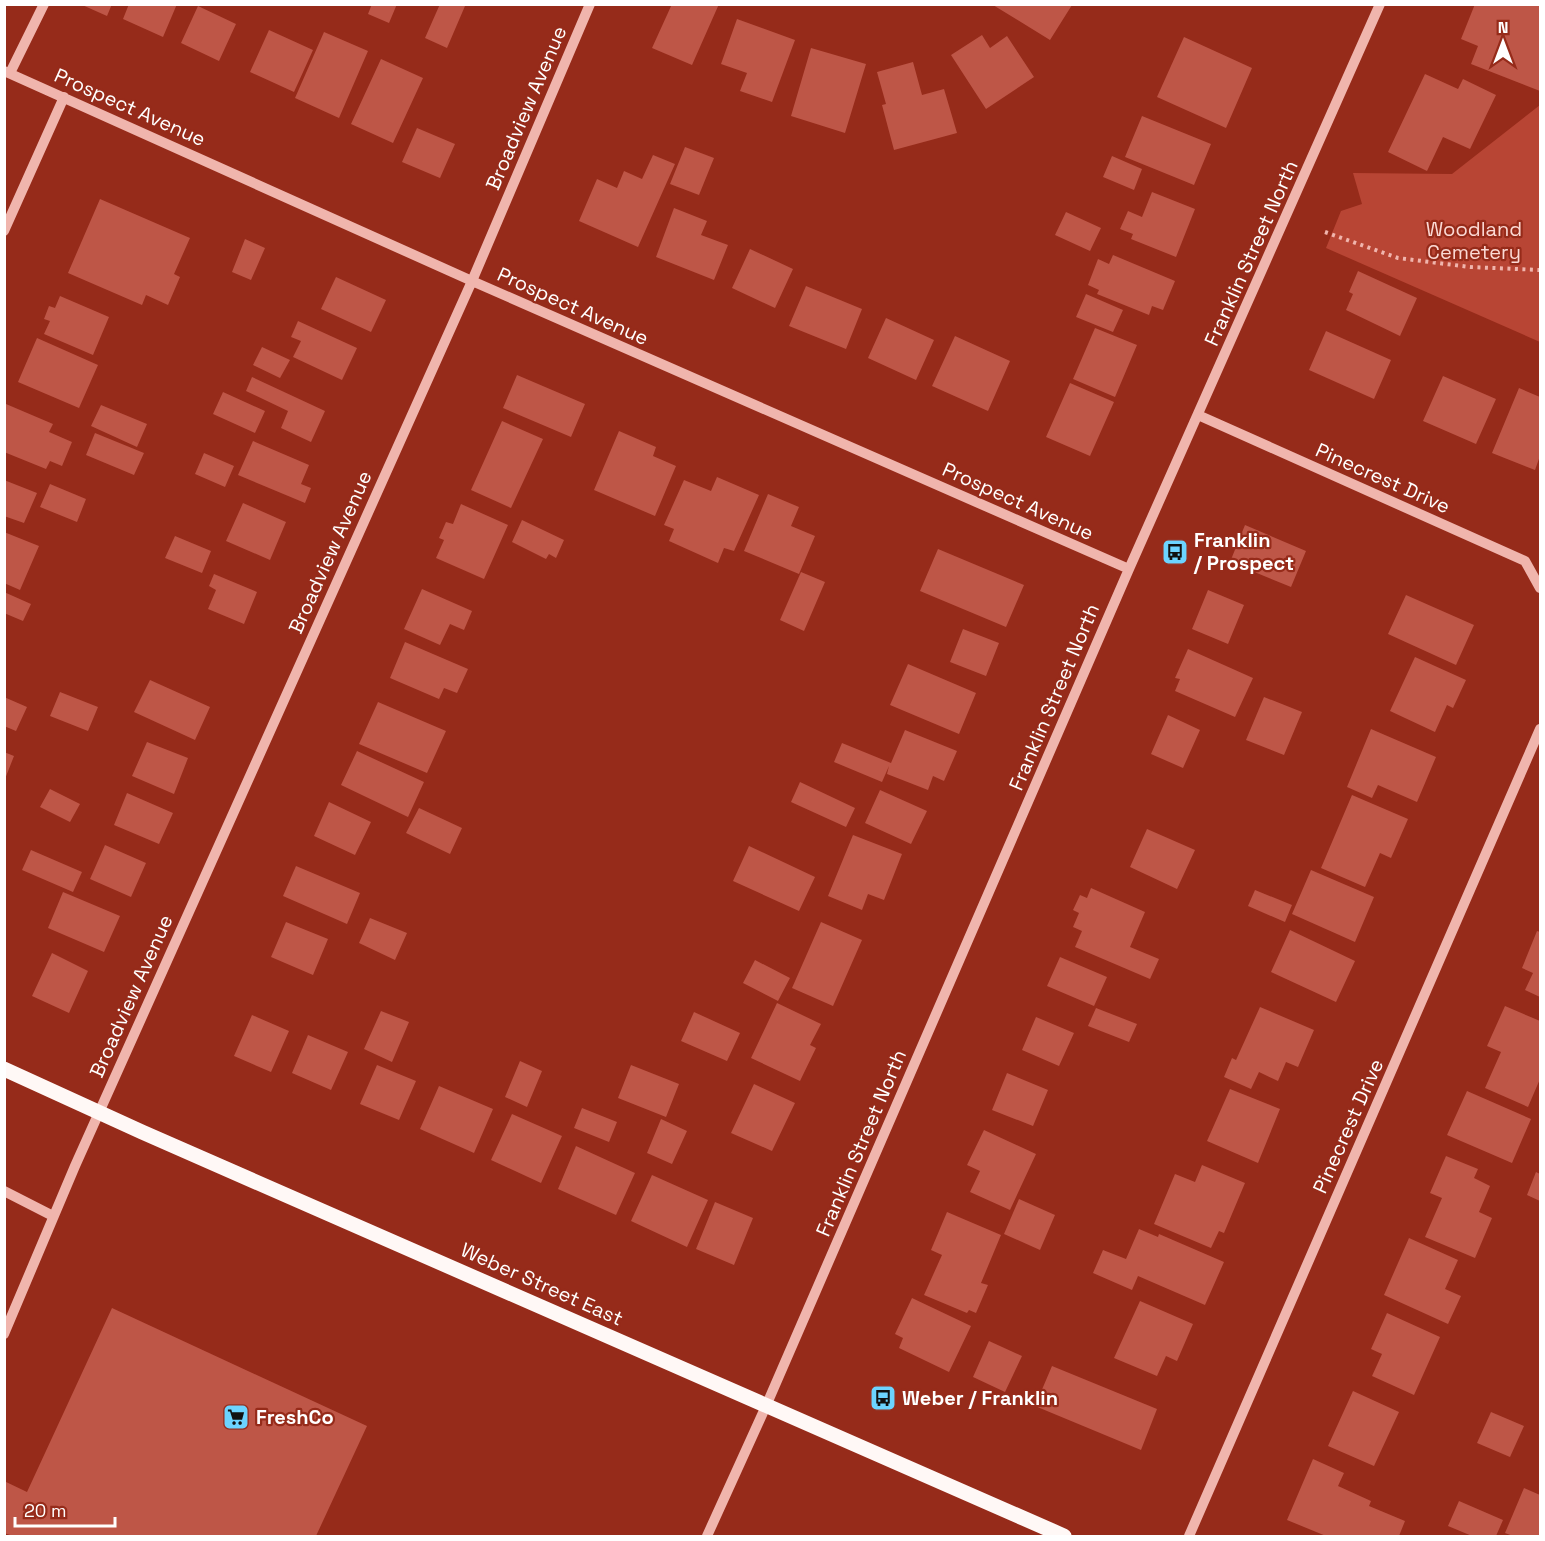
<svg xmlns="http://www.w3.org/2000/svg" width="1545" height="1541" viewBox="0 0 1545 1541" font-family="'Space Grotesk',sans-serif">
<style>
.green{fill:#b84534}
.building{fill:#be5647}
.lines{fill:none;stroke-linecap:round;stroke-linejoin:round}
.path{stroke:#f0b5ad;stroke-width:4;stroke-dasharray:3 4.5;stroke-linecap:butt}
.minor{stroke:#f0b5ad;stroke-width:10}
.major{stroke:#fff8f6;stroke-width:15}
.labels{text-anchor:middle;dominant-baseline:central;stroke-width:4.5;stroke-linejoin:round;paint-order:stroke}
.street-label{font-size:20px;fill:#fff;stroke:#962b1a}
.park-label{font-size:20px;fill:#fbd9d4;stroke:#962b1a}
.poi-label{font-size:20px;font-weight:bold;fill:#fff;stroke:#962b1a;text-anchor:start}
</style>
<rect width="100%" height="100%" fill="#962b1a"/>
<path class="green" d="M1540,105V342L1326,248L1341,211L1362,204L1353,173L1452,174Z"/>
<path class="building" d="M80,4H112L107,16Z
M129,4H177L163,37L123,19Z
M372,4H397L389,23L368,14Z
M440,4H461L465,6L447,48L425,38Z
M672,4H719L692,65L652,48Z
M1475,4H1540V91L1471,64L1478,46L1461,39Z
M993,5H1072L1050,40Z
M198,6L236,24L219,61L181,43Z
M737,19L795,40L772,102L740,91L747,73L721,64Z
M269,30L313,50L294,92L250,72Z
M324,32L368,51L339,118L295,98Z
M982,35L990,48L1007,36L1034,77L986,109L951,55Z
M1184,37L1252,68L1226,128L1157,97Z
M811,48L866,64L845,133L791,116Z
M381,59L423,78L393,143L351,124Z
M913,62L922,95L944,89L957,133L894,150L882,105L886,104L877,72Z
M1425,74L1458,89L1463,79L1496,95L1470,149L1443,137L1427,171L1388,152Z
M1142,116L1211,144L1194,185L1125,157Z
M417,128L455,144L440,178L402,162Z
M685,147L714,158L699,195L670,184Z
M653,155L675,164L638,247L579,221L597,179L617,188L624,171L642,179Z
M1112,156L1142,169L1134,190L1103,177Z
M1152,192L1195,209L1176,257L1131,239L1133,234L1120,229L1128,211L1142,217Z
M100,199L190,238L174,274L180,277L168,305L146,295L142,305L68,273Z
M674,208L707,221L701,235L728,245L714,280L656,257Z
M1066,212L1101,228L1090,251L1055,235Z
M245,239L265,248L251,280L232,272Z
M750,249L793,269L775,308L732,288Z
M1113,255L1175,281L1163,310L1152,306L1149,315L1097,294L1099,290L1088,285L1098,259L1109,264Z
M1358,271L1417,298L1400,336L1346,310L1353,294L1349,292Z
M336,277L386,300L371,332L321,309Z
M806,286L862,309L846,349L789,326Z
M1086,294L1123,310L1113,332L1076,317Z
M60,296L109,317L93,355L44,334L50,321L44,319L49,306L55,308Z
M886,318L934,340L916,380L868,358Z
M298,321L357,348L342,380L293,357L301,341L291,337Z
M1095,328L1137,345L1115,397L1073,379Z
M1326,331L1391,360L1374,399L1309,370Z
M955,336L1010,361L988,411L932,386Z
M37,338L98,365L79,408L18,382Z
M262,347L290,360L280,378L253,365Z
M517,375L585,404L571,437L503,408Z
M1443,376L1496,399L1476,444L1423,421Z
M252,377L325,411L311,442L281,428L288,411L246,391Z
M1070,383L1114,402L1090,456L1046,437Z
M1519,388L1540,397V456L1535,470L1492,453Z
M223,392L265,411L255,433L213,414Z
M6,404L53,424L49,432L72,442L62,466L50,461L46,469L4,452Z
M101,405L147,424L137,447L91,426Z
M502,421L543,439L511,508L471,490Z
M619,431L656,447L653,456L676,466L655,516L594,490Z
M95,433L144,453L134,475L86,455Z
M253,441L309,465L301,484L311,488L305,503L238,475Z
M204,453L234,466L225,487L195,474Z
M717,477L759,495L734,551L724,548L718,563L669,541L674,529L664,525L684,480L711,491Z
M4,480L37,493L24,523L4,516Z
M50,484L86,499L77,522L40,507Z
M768,494L799,507L791,526L815,536L799,574L744,551Z
M243,503L286,522L270,560L226,541Z
M461,504L508,525L484,579L436,558L444,540L439,538L446,522L453,524Z
M522,520L564,540L556,558L549,554L546,559L512,542Z
M1245,525L1306,551L1291,587L1230,562Z
M4,532L39,546L20,590L4,583Z
M175,536L211,551L202,573L165,558Z
M938,549L1024,585L1006,627L920,591Z
M801,572L825,582L804,631L780,620Z
M214,574L257,592L244,624L208,609L216,590L209,586Z
M422,589L472,611L464,630L450,624L440,645L404,629Z
M1208,590L1244,605L1228,644L1192,629Z
M4,592L31,604L23,621L4,613Z
M1406,595L1474,625L1456,665L1388,634Z
M963,629L999,643L986,676L950,662Z
M405,642L468,669L457,693L444,688L439,699L390,678Z
M1188,649L1253,678L1235,717L1175,691L1180,679L1175,678Z
M1415,657L1466,680L1453,708L1447,705L1435,732L1390,711Z
M908,664L976,693L959,734L890,705Z
M150,680L210,707L195,740L134,712Z
M60,692L98,707L88,731L50,716Z
M4,697L27,707L16,731L4,726Z
M1264,697L1302,712L1284,755L1246,740Z
M378,702L446,731L427,773L359,744Z
M1168,715L1200,730L1183,768L1151,754Z
M1371,729L1436,757L1417,802L1378,785L1372,798L1347,787Z
M905,730L957,751L944,781L933,776L928,790L887,774L889,766L882,782L834,762L842,743L891,763Z
M147,742L188,758L174,794L132,776Z
M357,751L424,782L408,817L341,785Z
M4,752L14,756L5,779H4Z
M800,782L855,808L846,827L791,802Z
M50,789L80,804L70,822L40,807Z
M880,790L927,811L911,844L865,823Z
M127,793L173,813L159,844L114,825Z
M1352,795L1408,819L1391,858L1380,853L1365,887L1321,868Z
M329,802L371,822L355,855L314,836Z
M419,808L462,828L450,854L406,833Z
M1147,829L1195,850L1177,889L1130,867Z
M853,835L902,854L884,900L868,894L862,910L828,896Z
M105,845L146,863L131,897L90,879Z
M749,846L815,877L799,911L733,881Z
M31,850L82,872L73,892L22,870Z
M296,866L360,893L347,924L283,896Z
M1311,870L1374,897L1355,942L1292,914Z
M1091,888L1145,912L1130,947L1159,959L1150,979L1075,947L1082,931L1073,927L1079,913L1073,910L1080,895L1087,898Z
M1255,890L1292,905L1285,922L1248,906Z
M63,892L120,916L104,952L48,928Z
M370,918L407,933L395,960L359,943Z
M286,922L328,939L313,975L271,957Z
M821,922L862,940L833,1006L792,988Z
M1290,930L1355,961L1336,1002L1271,972Z
M1537,931L1540,932V997L1525,990L1533,973L1522,968Z
M52,953L88,971L69,1013L32,996Z
M1060,957L1107,977L1094,1006L1047,986Z
M755,960L790,978L778,1001L743,983Z
M777,1003L821,1024L810,1045L816,1048L800,1081L751,1058Z
M1505,1006L1540,1021V1079L1528,1107L1485,1088L1501,1052L1487,1046Z
M1260,1007L1314,1030L1298,1067L1286,1062L1278,1081L1259,1072L1251,1089L1224,1077L1232,1058L1236,1060Z
M1096,1008L1137,1024L1129,1042L1088,1026Z
M381,1011L409,1022L392,1062L364,1049Z
M694,1012L740,1033L727,1061L681,1041Z
M252,1015L289,1031L271,1072L234,1056Z
M1036,1017L1074,1033L1059,1066L1022,1050Z
M308,1035L348,1052L331,1090L292,1073Z
M520,1061L542,1071L527,1107L505,1097Z
M377,1065L416,1081L399,1120L360,1104Z
M631,1065L679,1084L666,1117L618,1098Z
M1007,1073L1048,1090L1033,1126L992,1110Z
M754,1084L795,1103L772,1151L731,1133Z
M439,1086L493,1109L474,1153L420,1129Z
M1230,1089L1280,1109L1258,1163L1207,1141Z
M1467,1091L1531,1119L1512,1163L1447,1135Z
M582,1108L617,1122L609,1142L574,1128Z
M512,1114L562,1136L541,1183L491,1160Z
M661,1119L687,1131L672,1164L647,1153Z
M984,1130L1036,1154L1010,1210L970,1192L980,1171L967,1165Z
M576,1146L635,1173L616,1215L558,1189Z
M1446,1156L1478,1169L1474,1178L1490,1186L1479,1212L1492,1218L1475,1258L1425,1237L1442,1198L1430,1193Z
M1202,1165L1245,1183L1224,1233L1219,1231L1211,1248L1154,1224L1175,1174L1195,1182Z
M1536,1172L1540,1174V1201L1527,1195Z
M652,1175L708,1200L687,1247L631,1221Z
M1019,1199L1055,1215L1040,1250L1004,1234Z
M715,1202L753,1218L734,1265L696,1249Z
M947,1212L1001,1235L981,1283L988,1285L976,1313L969,1310L967,1313L924,1295L942,1255L931,1250Z
M1139,1229L1158,1237L1159,1234L1224,1262L1205,1305L1138,1276L1132,1290L1093,1273L1103,1250L1126,1259Z
M1409,1238L1458,1260L1445,1289L1461,1296L1448,1324L1384,1295Z
M912,1298L971,1326L949,1372L899,1348L903,1338L895,1334Z
M1140,1301L1193,1324L1177,1361L1166,1356L1157,1376L1114,1358Z
M112,1308L367,1426L316,1536H13L4,1533V1481L27,1492Z
M1387,1313L1440,1337L1414,1395L1372,1376L1382,1354L1371,1349Z
M989,1341L1022,1356L1005,1392L973,1377Z
M1052,1366L1157,1409L1141,1450L1035,1406Z
M1353,1391L1399,1412L1374,1466L1328,1446Z
M1491,1412L1524,1426L1510,1457L1477,1443Z
M1313,1459L1344,1473L1338,1486L1371,1501L1369,1506L1405,1521L1399,1536H1326L1287,1520Z
M1524,1488L1540,1495V1536H1513L1505,1533Z
M1459,1501L1503,1520L1496,1536H1472L1448,1526Z"/>
<g class="lines">
<path class="path" d="M1325,232L1398,258L1470,267L1540,270"/>
<path class="minor" d="M4,71L472,281L1129,569
M10,73L44,4
M4,231L64,97
M1198,415L1525,561L1540,588
M4,1191L53,1216
M4,1334L75,1166L472,281L590,4
M707,1536L766,1406L1129,569L1380,4
M1189,1536L1540,729"/>
<path class="major" d="M4,1069L142,1132L1064,1536"/>
</g>
<defs>
<g id="bus-square" transform="scale(1.35)"><rect x="-9" y="-9" width="18" height="18" rx="4" fill="#6cd4ff" stroke="#962b1a"/><path d="M-5-6H5V4H4V6H2V4H-2V6H-4V4H-5ZM-3.5-4V0h7V-4ZM-3.5 1.2v1.5H-2V1.2ZM2 1.2v1.5H3.5V1.2Z" fill="#111"/></g>
<g id="supermarket-square" transform="scale(1.35)"><rect x="-9" y="-9" width="18" height="18" rx="4" fill="#6cd4ff" stroke="#962b1a"/><path d="M-6-5.5h2.5l.6 2H6L4.5 2H-2.5L-4.4-4H-6ZM-1.5 3.2a1.3 1.3 0 1 0 .1 0ZM3 3.2a1.3 1.3 0 1 0 .1 0Z" fill="#111"/></g>
</defs>
<g fill-rule="evenodd">
<use href="#bus-square" x="1175" y="552"/>
<use href="#bus-square" x="883" y="1398"/>
<use href="#supermarket-square" x="236" y="1417"/>
</g>
<g class="labels">
<g class="street-label">
<text transform="translate(130 107) rotate(24)">Prospect Avenue</text>
<text transform="translate(526 108) rotate(-67)">Broadview Avenue</text>
<text transform="translate(1251 253) rotate(-66)">Franklin Street North</text>
<text transform="translate(573 306) rotate(24)">Prospect Avenue</text>
<text transform="translate(1383 478) rotate(24)">Pinecrest Drive</text>
<text transform="translate(1018 501) rotate(24)">Prospect Avenue</text>
<text transform="translate(330 552) rotate(-66)">Broadview Avenue</text>
<text transform="translate(1054 697) rotate(-67)">Franklin Street North</text>
<text transform="translate(131 996) rotate(-66)">Broadview Avenue</text>
<text transform="translate(1348 1126) rotate(-66)">Pinecrest Drive</text>
<text transform="translate(861 1143) rotate(-67)">Franklin Street North</text>
<text transform="translate(542 1284) rotate(24)">Weber Street East</text>
</g>
<g class="park-label">
<text x="1474" y="229">Woodland<tspan x="1474" dy="23">Cemetery</tspan></text>
</g>
<g class="poi-label">
<text x="1194" y="540">Franklin<tspan x="1194" dy="23">/ Prospect</tspan></text>
<text x="902" y="1398">Weber / Franklin</text>
<text x="256" y="1417">FreshCo</text>
</g>
</g>
<rect width="1545" height="1541" fill="none" stroke="#ffffff" stroke-width="12"/>
<g transform="translate(1503 42)" stroke="#962b1a" stroke-width="4.5" paint-order="stroke">
<path d="M0-4.5L10 22L0 15L-10 22Z" fill="#ffffff"/>
<text y="-9" font-size="16" font-weight="bold" text-anchor="middle" fill="#ffffff">N</text>
</g>
<path d="M15 1517v9h100v-9" fill="none" stroke="#ffffff" stroke-width="3"/>
<text x="24" y="1517" font-size="18" fill="#ffffff" stroke="#962b1a" stroke-width="4.5" paint-order="stroke">20 m</text>
</svg>
